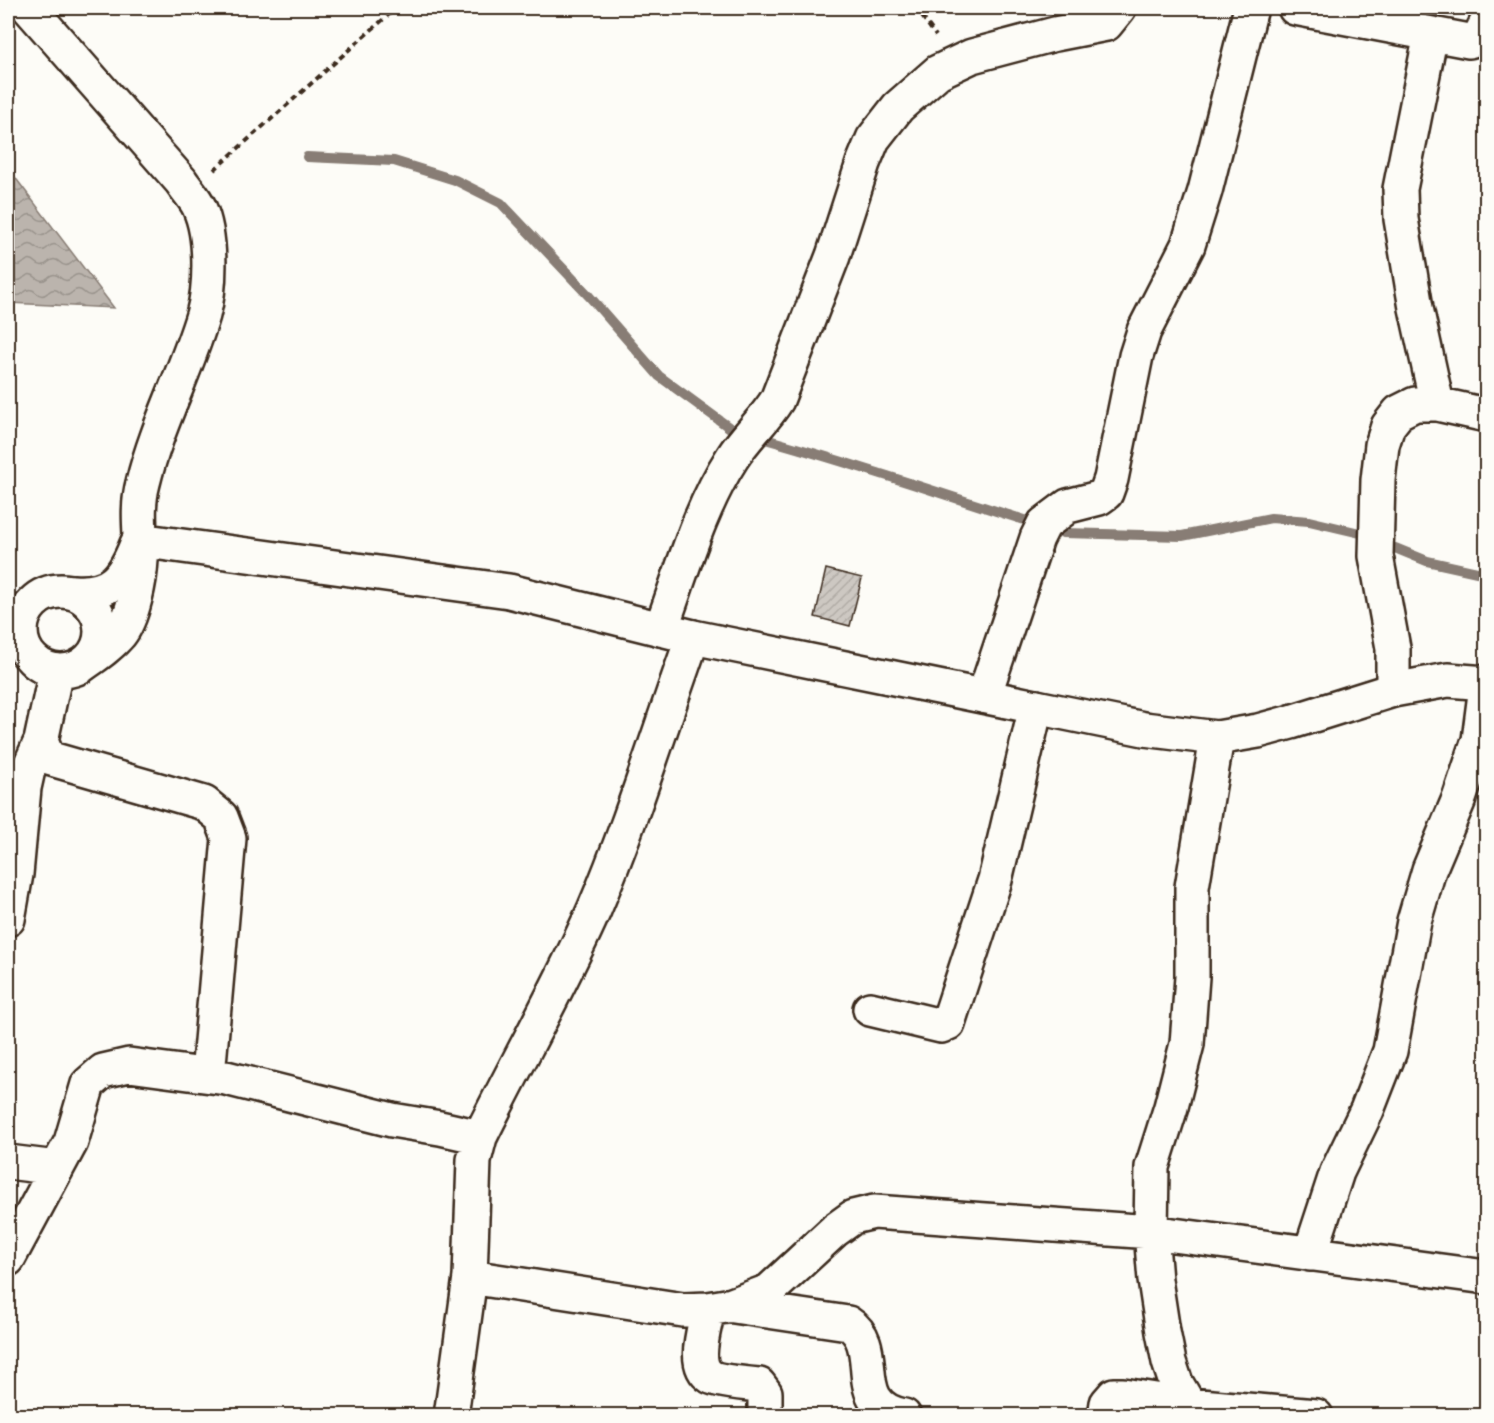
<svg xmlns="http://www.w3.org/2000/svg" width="1494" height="1423" viewBox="0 0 1494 1423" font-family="'Gochi Hand',sans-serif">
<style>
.water{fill:url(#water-waves);stroke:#887d74;stroke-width:1.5}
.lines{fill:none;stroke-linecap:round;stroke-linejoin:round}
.stream{stroke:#887d74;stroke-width:10}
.building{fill:url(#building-hatch);stroke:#3b2a1e;stroke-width:1.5}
.street-casing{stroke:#3b2a1e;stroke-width:38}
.secondary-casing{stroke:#3b2a1e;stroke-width:38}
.path{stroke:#3b2a1e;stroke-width:4;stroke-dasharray:6 4.5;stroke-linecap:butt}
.street{stroke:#fdfcf7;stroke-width:33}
.secondary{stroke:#fdfcf7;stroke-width:33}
</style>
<defs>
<pattern id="water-waves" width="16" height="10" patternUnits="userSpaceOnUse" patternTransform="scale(1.5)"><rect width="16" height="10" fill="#bbb4ad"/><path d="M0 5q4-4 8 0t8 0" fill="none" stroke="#99938c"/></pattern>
<pattern id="building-hatch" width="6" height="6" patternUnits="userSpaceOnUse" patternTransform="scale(1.5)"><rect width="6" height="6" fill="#cdc8c2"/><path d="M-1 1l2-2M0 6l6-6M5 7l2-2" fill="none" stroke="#b1aca6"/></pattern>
</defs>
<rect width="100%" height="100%" fill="#fdfcf7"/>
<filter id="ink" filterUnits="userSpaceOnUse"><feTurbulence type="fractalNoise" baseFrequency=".0167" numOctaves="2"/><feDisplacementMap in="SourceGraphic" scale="12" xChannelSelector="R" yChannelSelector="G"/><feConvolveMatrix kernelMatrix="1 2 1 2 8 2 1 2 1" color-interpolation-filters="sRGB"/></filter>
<g filter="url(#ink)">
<path class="water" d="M8,168L114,308L8,303Z"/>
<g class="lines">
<path class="stream" d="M307,157L394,161L455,180L501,203L589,296L659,376L730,428
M765,439C856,464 944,495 1034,523
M1063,533L1182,536L1271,518L1309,521L1360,533
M1395,548L1427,561L1486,574"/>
</g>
<path class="building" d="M826,569L862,578L850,626L815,617Z"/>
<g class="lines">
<g class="street-casing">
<path id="street" d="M1295,8L1469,41L1479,38L1486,24
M1431,34L1400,189L1401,219L1416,308L1437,404
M661,629C682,572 699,509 732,458C745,437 764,421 777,400L833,256L863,163L873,139L898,107L938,72L972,56L1055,34L1106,24L1119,8
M56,671L41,741L48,758L204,803L221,817L229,838L208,1075
M1393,690V648L1376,556L1378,480L1382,445L1388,426L1399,412L1415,404H1437L1486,415
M984,696L1037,538L1044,524L1068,506L1099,498L1106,493L1111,479L1136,356L1144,331L1188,245L1205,191L1251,8
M8,919L16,874L24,788L28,770L41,741
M870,1009L941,1026L948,1023L995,880L1036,707
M8,1162L57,1168
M1310,1254L1337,1172L1367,1110L1390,1051L1414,921L1429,870L1459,799L1479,740L1486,686
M8,1259L71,1142L88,1084L103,1071L129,1065L226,1078L392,1120L440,1128L480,1137
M470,1277L683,1310L708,1309L732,1305L769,1291L835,1230L853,1217L874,1212L1151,1232L1486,1277
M734,1306L848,1323C886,1347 845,1404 904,1416
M708,1309C705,1328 691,1365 711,1377C718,1381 749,1384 759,1385L765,1393V1416
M451,1416L470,1277L474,1160L480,1137C517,1062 560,987 594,910C632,821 660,728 693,637
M1105,1416L1107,1403L1114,1395H1123L1189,1405L1316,1416
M1192,1416L1189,1405L1176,1383L1169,1362L1163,1332L1155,1280L1151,1232L1152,1167L1171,1107L1187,1044L1192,977V887L1217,738"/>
</g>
<g class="secondary-casing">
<path id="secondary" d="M29,8L181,181C186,189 195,198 199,207C212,235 211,286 203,315C186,372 157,425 143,483C136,509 141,534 141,560C140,580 133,618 120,634C109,647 95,656 81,666
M139,540L509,591L693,637L1036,707L1144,729L1217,738L1258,731L1291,722L1393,690L1448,680L1486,683
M21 631a40 40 0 1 1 80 0a40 40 0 1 1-80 0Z
M73,592C112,595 124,577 137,544"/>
</g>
<path class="path" d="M916,8L936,36
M214,170L396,8"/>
<use href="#street" class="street"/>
<use href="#secondary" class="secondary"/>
</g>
</g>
<rect width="1494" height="1423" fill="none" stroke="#fdfcf7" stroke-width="30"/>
<rect x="15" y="15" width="1464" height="1393" fill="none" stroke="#3b2a1e" stroke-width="2" filter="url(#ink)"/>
</svg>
